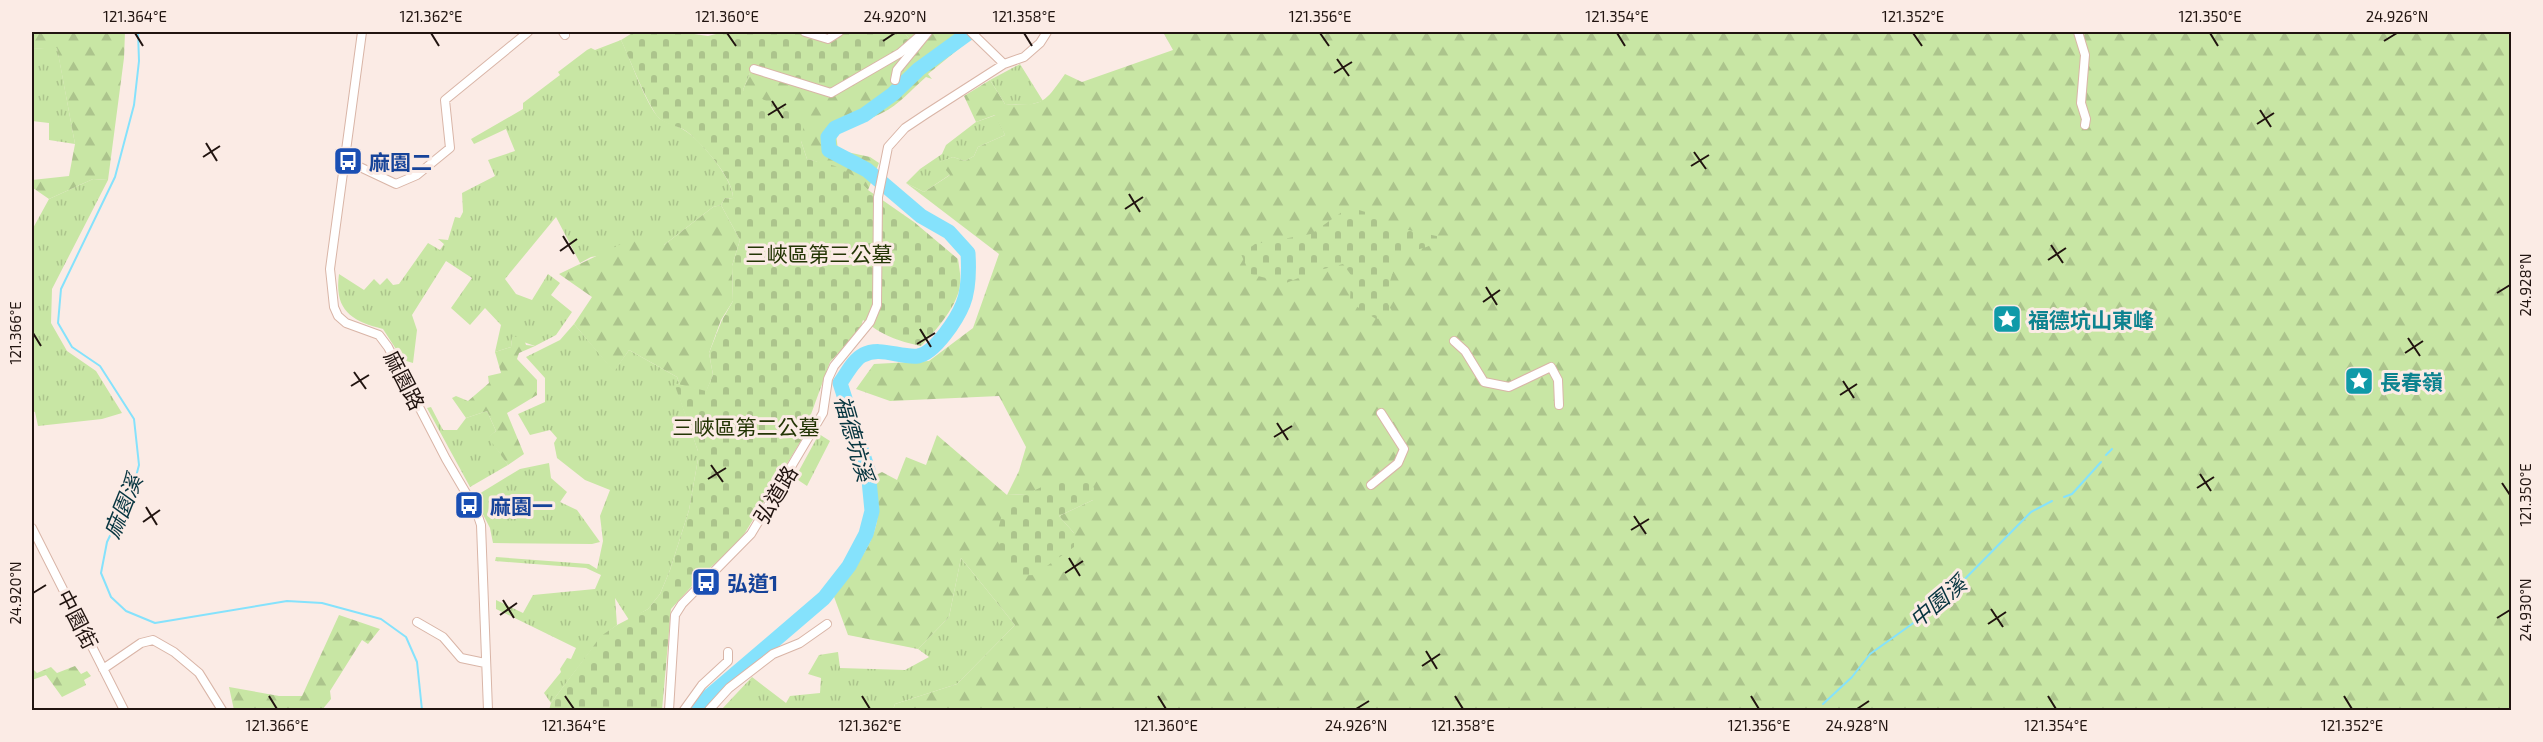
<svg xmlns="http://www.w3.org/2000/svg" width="2543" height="742" viewBox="0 0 2543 742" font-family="'Exo 2','Noto Sans TC',sans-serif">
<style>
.grass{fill:url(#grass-tufts)}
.forest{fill:url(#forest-firs);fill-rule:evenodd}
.cemetery{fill:url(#cemetery-stones)}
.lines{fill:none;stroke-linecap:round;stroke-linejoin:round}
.stream{stroke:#85e2fc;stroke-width:2}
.river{stroke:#85e2fc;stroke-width:15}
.minor-casing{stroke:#d9b5a7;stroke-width:10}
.minor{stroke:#fff;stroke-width:8}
.ticks{fill:none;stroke:#211410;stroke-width:2}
.labels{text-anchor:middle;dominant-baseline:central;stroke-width:6;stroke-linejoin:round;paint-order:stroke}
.transit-label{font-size:21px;font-weight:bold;fill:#164399;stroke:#fbebe5;text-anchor:start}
.park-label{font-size:21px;fill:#233504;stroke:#fbebe5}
.culture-label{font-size:21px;font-weight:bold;fill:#0d838f;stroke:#fbebe5;text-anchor:start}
.street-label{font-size:21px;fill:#211410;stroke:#fbebe5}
.water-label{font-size:22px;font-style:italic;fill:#06343f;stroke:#fbebe5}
.neatline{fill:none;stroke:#211410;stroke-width:2}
.ticks-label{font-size:15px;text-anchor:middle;fill:#211410}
</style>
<defs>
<pattern id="grass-tufts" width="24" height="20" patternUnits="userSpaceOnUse" patternTransform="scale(1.5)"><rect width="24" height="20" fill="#c8e6a4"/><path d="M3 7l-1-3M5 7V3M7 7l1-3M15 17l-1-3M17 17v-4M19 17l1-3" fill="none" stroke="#acc48c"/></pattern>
<pattern id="forest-firs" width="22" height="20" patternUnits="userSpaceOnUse" patternTransform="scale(1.5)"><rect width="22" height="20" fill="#c8e6a4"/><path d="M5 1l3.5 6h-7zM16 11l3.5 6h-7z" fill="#acc48c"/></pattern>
<pattern id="cemetery-stones" width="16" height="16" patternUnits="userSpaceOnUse" patternTransform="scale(1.5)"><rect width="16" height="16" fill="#c8e6a4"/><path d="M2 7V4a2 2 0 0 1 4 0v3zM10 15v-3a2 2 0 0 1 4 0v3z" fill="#acc48c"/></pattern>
</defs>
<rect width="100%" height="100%" fill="#fbebe5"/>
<path class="grass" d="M621,40C631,60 645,103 659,118C665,123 677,125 684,130C700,139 735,181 733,199L725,198L721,205L713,207L664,245L591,257L580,263L556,217L505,279L516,294L532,300L548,274L560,283L551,295L572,312L556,335L535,346L512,338L511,347L495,352L501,325L485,308L470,325L451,308L472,278L446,261L412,315L417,330L413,363L403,360L383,329C351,321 334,310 339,274L364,290L374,279L380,285L387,278L393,285L399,284L428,243L440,250L444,244L438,239L448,240L455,217L460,218L463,212L462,193L495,176L488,160L515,151L506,129L474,144L471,139L523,109V103L560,75L558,72L587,50L591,48L595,50Z
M57,47L75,144L49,140V123L32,121V49Z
M1020,64L1043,101L1029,105L1005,104L990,80Z
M996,115L1005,135L978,147L974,156L965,161L953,157L940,162L951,174L924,192L906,183L920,169L942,154L946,145L976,122Z
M93,179L108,180L52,289L51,323L67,351L96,371L122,413L102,419L38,426L35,412L32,411V230L49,199Z
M574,324L614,371L629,350L677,377L680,385L675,384L698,451V459L689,510L670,570L660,594L648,609L629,620L615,598L617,625L601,637L551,703L544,693L561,672L560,669L567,658L571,659L576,648L496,609V600L523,613L533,595L595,589L601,575L586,568L495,561L496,557L589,564L597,569L603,541L600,516L610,490L585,480L557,458L554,443L557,438L550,430L530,435L518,414L545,402V378L526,357L560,340Z
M431,407L443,430H457L466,418L487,411L496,431L489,437L508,465L470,487L427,408Z
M819,434L830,441L807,486L795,478Z
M549,463L551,478L567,492L560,502L577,510L600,542L592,544L493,543L490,528L474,497L520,469Z
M961,558L1015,625L957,684L895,704L893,710H721L752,677L786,703L790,696L820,693L821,678L808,674L819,655L838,652L840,668L905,670L929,657L918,649L949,617Z"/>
<path class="forest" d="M32,32H125L124,58L108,180L93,179L49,199L33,188L32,190V180L69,176L75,144L57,48L32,49Z
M904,32H964L972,38L928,74L932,79L926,77C912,89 899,105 882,113C865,122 852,121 836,134L838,150L870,157L879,163L868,190C850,172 832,166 807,159L801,141L743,90L753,65L827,89L911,41Z
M1163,32H2511V710H893L895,704L957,684L1015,625L961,558L949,617L918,649L848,635L833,594C852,571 876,544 878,513C879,502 876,488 874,476L882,472L897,480L906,457L926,465L937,435L1007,495L1019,471L1026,447L999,396L890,401L856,389L874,364L929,361L973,328L999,254L906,183L924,192L950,175L939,162L953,157L965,161L974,156L978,147L1005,135L995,115L976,122L964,96L990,80L1005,104C1043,106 1044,104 1065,74L1082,82L1173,50ZM1027,494L1093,500L1059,516L1074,533L1007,495Z
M721,205L740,240L732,266L733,301L721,320L709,353L713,375L706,392L680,385L677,377L629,350L614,372L574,324L592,297L559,274L638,236L664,245L713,207Z
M523,336L526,345L535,346L519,353L517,359L537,380V395L507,413L524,454L508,465L488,437L496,431L487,411L466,418L452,398L456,396L468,401L489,383L488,376L501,373L495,352L511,347L512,337Z
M339,615L380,629L368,644L362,640L330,691L331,699L322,710H234L229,687L279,696H302Z
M75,666L81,674L87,671L91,676L84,680L86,685L62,697L46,675L32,680V668L37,673L51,667L57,673Z"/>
<path class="cemetery" d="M634,32H680L708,36L724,32H797L826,43L843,32H904L911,41L843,83L827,89L753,65L743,90L805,119L801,141L807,159L835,166L856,177L868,190L914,222L958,259C959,267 961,275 960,283C960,303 935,332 921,346C897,341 882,335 863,320L860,330L830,362L802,439L740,541L701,576L671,609L662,710H549L551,703L601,636L617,625L648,609L660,594L670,570L689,510L698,459V451L674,383L706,391L713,375L709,353L722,320L733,301L732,266L740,240L721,205L725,198L733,199C735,180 701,142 686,131C679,126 667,125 660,119C650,111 628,55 621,40Z
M1349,207L1372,214L1385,225L1441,237C1432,249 1415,248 1403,256C1392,265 1389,287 1386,300L1394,315L1376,319L1350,302L1351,275L1343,264L1316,271L1286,283L1250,274L1241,254L1255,244L1311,234Z
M1088,479L1094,488L1093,500L1059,516L1074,533V547L1034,575L1012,576L999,556V526L1007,495L1027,494L1054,481Z"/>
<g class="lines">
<path class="stream" d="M138,32L139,61L134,105L115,177L61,289L58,323L72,347L100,366L134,419L139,465L133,488L107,542L101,573L111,597L126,611L155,623L287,601L322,603L381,619L406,637L417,662L422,710
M2106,455L2112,449
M2064,497L2072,494L2101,462
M1823,704L1852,677L1870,654L1940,604L2031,512L2052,501"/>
<path class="river" d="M693,710L824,598L849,566L866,534L872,511L868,470L840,383C846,375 854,359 863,355C880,346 900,358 918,356C935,353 957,319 963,304C969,289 969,269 968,253L949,232L921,216L867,170L829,150L828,137L835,128L864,115L893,94L919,69L970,32"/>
<g class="minor-casing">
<path id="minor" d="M362,32L330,269L334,307L338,316L346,323L379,335L388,347L446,459L476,510L481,525L488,710
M563,32L565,35
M805,32L828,39L839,32
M971,32L1004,64
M2078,32L2085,55L2081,103L2086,119L2085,125
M754,69L831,93L900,53L924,32
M895,80L897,70L928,32
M345,160L396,184L417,175L450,148L445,100L528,32
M1454,341L1465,351L1484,382L1509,387L1551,367L1558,380L1559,405
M1371,485L1398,463L1404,449L1381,413
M32,528L124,710
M417,622L443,637L461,658L485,663
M103,669L141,643L153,640L174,652L199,673L222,710
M669,710L675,615L682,604L751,534L823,413L828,379L834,366L870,322L877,305L878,197L888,147L905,128L926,114L1004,64L1024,57L1040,43L1047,32
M684,710L702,685L728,661V652
M709,710L729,688L773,654L800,643L827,624"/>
</g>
<use href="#minor" class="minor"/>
</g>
<path class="ticks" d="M135,33L143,46M431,33L439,46M727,33L736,46M1024,33L1032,46M1320,33L1329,46M1617,33L1625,46M1913,33L1922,46M2210,33L2218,46M883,41L895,33M2384,41L2397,33M1337,59L1349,76M1334,73L1352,62M772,101L783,118M2260,110L2271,127M768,115L786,104M2257,124L2274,113M206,143L217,161M1694,152L1706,169M203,157L220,146M1691,166L1709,155M1129,194L1140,212M1125,209L1143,197M563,236L574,254M2051,245L2063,263M560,251L577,239M2048,260L2066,248M1486,287L1497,305M2497,293L2510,285M1483,302L1500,290M920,329L931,347M33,333L41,346M2408,338L2420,356M917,344L935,333M2405,353L2423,341M354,372L366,389M1843,381L1854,398M351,386L369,375M1840,395L1857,384M1277,423L1288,440M1274,437L1292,426M711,465L723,482M2200,474L2211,491M708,479L726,468M2502,483L2510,495M2197,488L2214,477M146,507L157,525M1634,516L1646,534M143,522L160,510M1631,530L1649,519M1069,558L1080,576M1065,573L1083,561M33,593L46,585M503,600L514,618M1991,609L2003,627M500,615L517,603M2497,618L2510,610M1988,624L2006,612M1426,651L1437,669M1422,666L1440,654M269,696L277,709M565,696L574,709M862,696L870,709M1158,696L1166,709M1455,696L1463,709M1751,696L1759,709M2048,696L2056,709M2344,696L2352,709M1356,709L1369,701M1857,709L1869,701"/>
<defs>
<g id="bus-square" transform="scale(1.5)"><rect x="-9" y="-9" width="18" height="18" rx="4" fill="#1a4fb4" stroke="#fbebe5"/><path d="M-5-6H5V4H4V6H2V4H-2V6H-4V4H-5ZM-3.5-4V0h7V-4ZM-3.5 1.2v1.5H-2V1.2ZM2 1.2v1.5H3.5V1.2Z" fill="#fff"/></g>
<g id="sight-square" transform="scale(1.5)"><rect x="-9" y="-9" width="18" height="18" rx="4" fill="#0f9aa8" stroke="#fbebe5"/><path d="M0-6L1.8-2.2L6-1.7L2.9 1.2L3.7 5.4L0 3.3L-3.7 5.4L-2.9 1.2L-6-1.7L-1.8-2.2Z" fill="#fff"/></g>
</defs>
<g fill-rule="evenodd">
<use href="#bus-square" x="348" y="161"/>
<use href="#sight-square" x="2007" y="319"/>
<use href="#sight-square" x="2359" y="381"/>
<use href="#bus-square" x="469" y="505"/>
<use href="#bus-square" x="706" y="582"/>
</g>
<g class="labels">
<g class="transit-label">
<text x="369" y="161">麻園二</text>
<text x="490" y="505">麻園一</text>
<text x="727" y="582">弘道1</text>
</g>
<g class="park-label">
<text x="819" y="253">三峽區第三公墓</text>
<text x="746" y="426">三峽區第二公墓</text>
</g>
<g class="culture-label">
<text x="2028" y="319">福德坑山東峰</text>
<text x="2380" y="381">長春嶺</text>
</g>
<g class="street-label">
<text transform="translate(405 380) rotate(63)">麻園路</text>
<text transform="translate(775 494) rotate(-59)">弘道路</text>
<text transform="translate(78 619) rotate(63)">中園街</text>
</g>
<g class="water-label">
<text transform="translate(855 438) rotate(74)">福德坑溪</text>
<text transform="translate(122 506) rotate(-68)">麻園溪</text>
<text transform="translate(1937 601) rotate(-40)">中園溪</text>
</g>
</g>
<rect width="2543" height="742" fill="none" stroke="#fbebe5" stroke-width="66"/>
<rect x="33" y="33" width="2477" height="676" class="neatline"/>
<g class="ticks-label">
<text x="135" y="22">121.364°E</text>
<text x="431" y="22">121.362°E</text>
<text x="727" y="22">121.360°E</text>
<text x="895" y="22">24.920°N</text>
<text x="1024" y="22">121.358°E</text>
<text x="1320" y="22">121.356°E</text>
<text x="1617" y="22">121.354°E</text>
<text x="1913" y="22">121.352°E</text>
<text x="2210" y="22">121.350°E</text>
<text x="2397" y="22">24.926°N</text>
<text transform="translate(2526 285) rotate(-90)" y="5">24.928°N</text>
<text transform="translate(16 333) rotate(-90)" y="5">121.366°E</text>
<text transform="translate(2526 495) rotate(-90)" y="5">121.350°E</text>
<text transform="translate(16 593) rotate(-90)" y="5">24.920°N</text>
<text transform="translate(2526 610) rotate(-90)" y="5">24.930°N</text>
<text x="277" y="731">121.366°E</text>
<text x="574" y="731">121.364°E</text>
<text x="870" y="731">121.362°E</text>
<text x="1166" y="731">121.360°E</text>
<text x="1356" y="731">24.926°N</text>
<text x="1463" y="731">121.358°E</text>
<text x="1759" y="731">121.356°E</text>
<text x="1857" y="731">24.928°N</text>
<text x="2056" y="731">121.354°E</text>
<text x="2352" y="731">121.352°E</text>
</g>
</svg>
